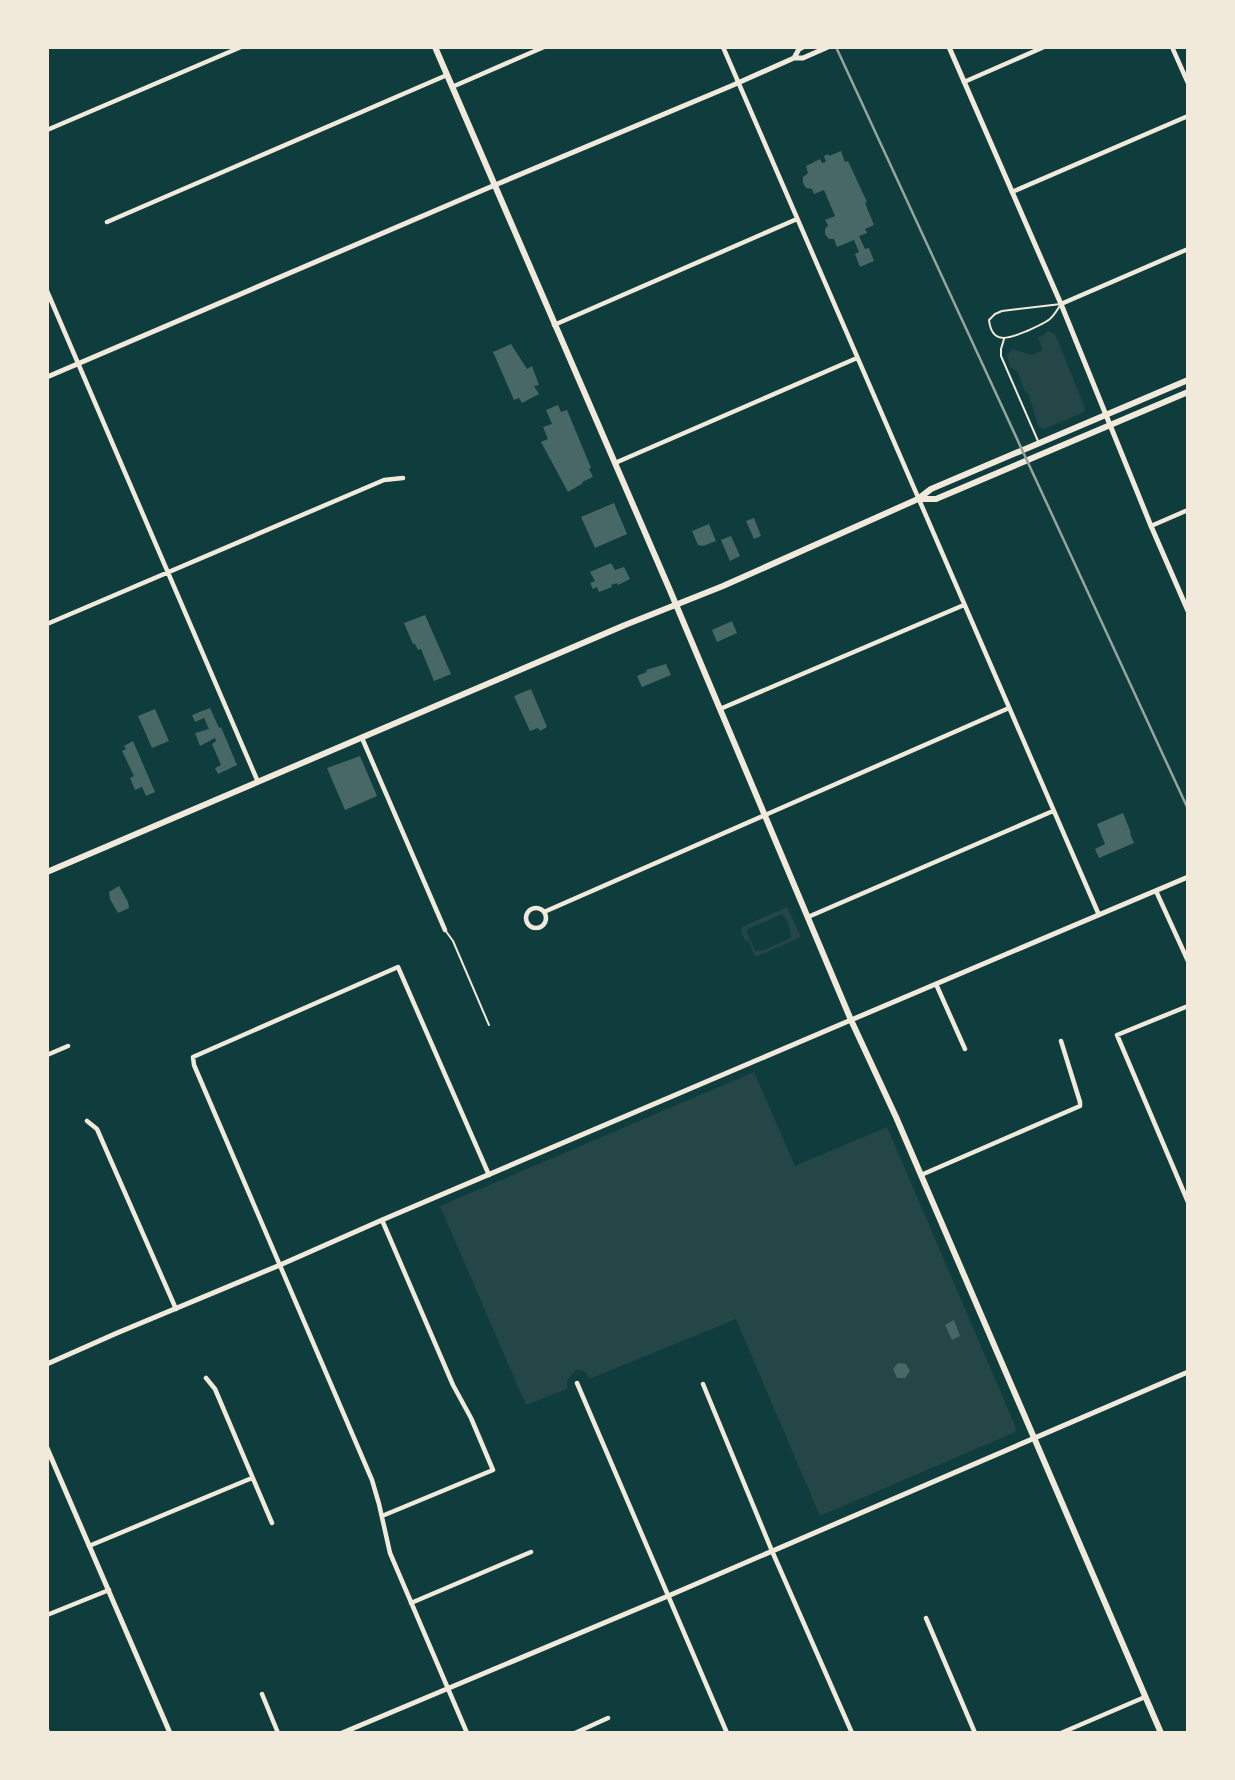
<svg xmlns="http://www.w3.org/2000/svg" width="1235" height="1780" viewBox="0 0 1235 1780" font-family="Ubuntu,sans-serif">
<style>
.green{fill:#244646;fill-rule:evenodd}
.building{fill:#486865}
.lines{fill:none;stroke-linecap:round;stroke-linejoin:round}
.service{stroke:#f1e9da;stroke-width:2}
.minor{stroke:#f1e9da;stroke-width:4.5}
.tertiary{stroke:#f1e9da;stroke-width:5}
.secondary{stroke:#f1e9da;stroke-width:6}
.primary{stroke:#f1e9da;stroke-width:6}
.rail{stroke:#97a49c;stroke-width:2.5}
</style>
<rect width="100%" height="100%" fill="#0f3d3e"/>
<path class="green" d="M1047,331L1055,334L1085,408L1084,412L1044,429L1038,426L1029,395L1024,390L1018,372L1010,367L1007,355L1012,349L1032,355L1043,350L1038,338L1044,335Z
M787,907L801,937L755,957L748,940L745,941L740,930L742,929V927ZM782,914L789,924L791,938L764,950L755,951L746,930Z
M754,1072L795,1166L887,1127L1016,1428L1015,1432L820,1516L736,1319L589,1379C588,1372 583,1369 576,1370L567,1380V1389L526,1405L440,1206Z"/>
<path class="building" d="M841,151L845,162L848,161L867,202L865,203L874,225L865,229L867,233L859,236L865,249L869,248L874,261L860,267L855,254L859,252L854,240L837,247L834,239H829L825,234V229L828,225L825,220L835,216L824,190L814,194L812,189L806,188L803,183V177L808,173L806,166L820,159L822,163L826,162L824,156L828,154L829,156Z
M511,344L527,369L532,366L539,385L534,386L539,394L522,403L519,398L514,400L493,352Z
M558,405L561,412L567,410L591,468L589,469L593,477L582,482L583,483L568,492L541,442L548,439L543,427L552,424L546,410Z
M614,503L627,534L595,548L581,517Z
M754,518L761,536L754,539L746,521Z
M709,524L716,541L703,546L698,545L692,531Z
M731,536L740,556L730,561L721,540Z
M611,563L615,570L624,567L630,579L618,585L617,583L611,585L612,587L599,592L597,587L593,589L590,583L595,581L590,572Z
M425,615L451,674L434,681L421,649L418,650L415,644H413L404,623Z
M732,621L737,633L717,642L712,630Z
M666,664L671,675L642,687L637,676L647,672L646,670Z
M531,689L547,727L540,731L538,728L530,731L514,696Z
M210,708L219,728L221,727L237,765L218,774L215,768L221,765L212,744L216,741L215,738L200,746L195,733L209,729L204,718L195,722L192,715Z
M155,709L169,741L152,748L138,716Z
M133,741L155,792L146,796L142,787L135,790L130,778L134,776L122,751L126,749L124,746Z
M360,756L377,796L345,810L327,768Z
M1123,813L1131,833L1130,834L1134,843L1099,858L1095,849L1105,844L1097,824Z
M119,886L128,902L129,908L118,913L110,899L109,892Z
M954,1320L960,1336L952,1340L945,1325Z
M898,1363L906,1364L910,1371L905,1378H897L893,1369Z"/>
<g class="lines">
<path class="service" d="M1061,304C1057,310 1053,318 1047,321C1041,325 1033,328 1027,331C1010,338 992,346 989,320L995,314L1002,311Z
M1004,339L1001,349V356L1038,441
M445,930L453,941L489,1025"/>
<path class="minor" d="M723,47L1099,915
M1172,47L1188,83
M964,82L1044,47
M452,87L544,47
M47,130L241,47
M1012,192L1188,116
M107,222L447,75
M47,291L258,782
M1061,304L1188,249
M554,325L797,219
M615,463L857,358
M1151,526L1188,510
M47,624L384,480L403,478
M720,709L964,605
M362,738L445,930
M1156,891L1188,961
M526 918a10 10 0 1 1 20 0a10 10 0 1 1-20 0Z
M544,912L1009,708
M808,917L1053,811
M936,984L965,1049
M1188,1006L1117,1035L1188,1202
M47,1055L68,1046
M87,1121L97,1129L176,1309
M921,1175L1080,1106V1102L1061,1041
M206,1378L215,1389L272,1523
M577,1383L727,1733
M703,1384L772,1551L852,1733
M382,1516L493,1470L471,1418L453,1385L382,1220
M89,1546L252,1478
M411,1603L531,1552
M47,1615L109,1590
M926,1618L975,1733
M262,1694L278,1733
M47,1730L48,1733
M467,1733L390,1553L379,1504L372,1480L194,1065L193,1057L398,967L489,1175
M575,1733L608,1718
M1061,1733L1145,1697"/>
<path class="tertiary" d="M949,47L1061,304L1151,526L1188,611
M794,58L799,49L803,47
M47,377L495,185L731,86L794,58H803L828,47
M47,1364L117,1333L280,1265L382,1220L851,1020L1188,877
M47,1448L170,1733
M342,1733L668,1596L1188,1372"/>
<path class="secondary" d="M435,47L669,588L851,1020L896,1117L1161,1733"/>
<path class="primary" d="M918,499H936L1188,392
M47,872L625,625L723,586L918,499L931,489L1188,380"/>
<path class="rail" d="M836,47L1188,809"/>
</g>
<rect width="1235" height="1780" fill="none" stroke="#f1e9da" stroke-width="98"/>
</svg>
